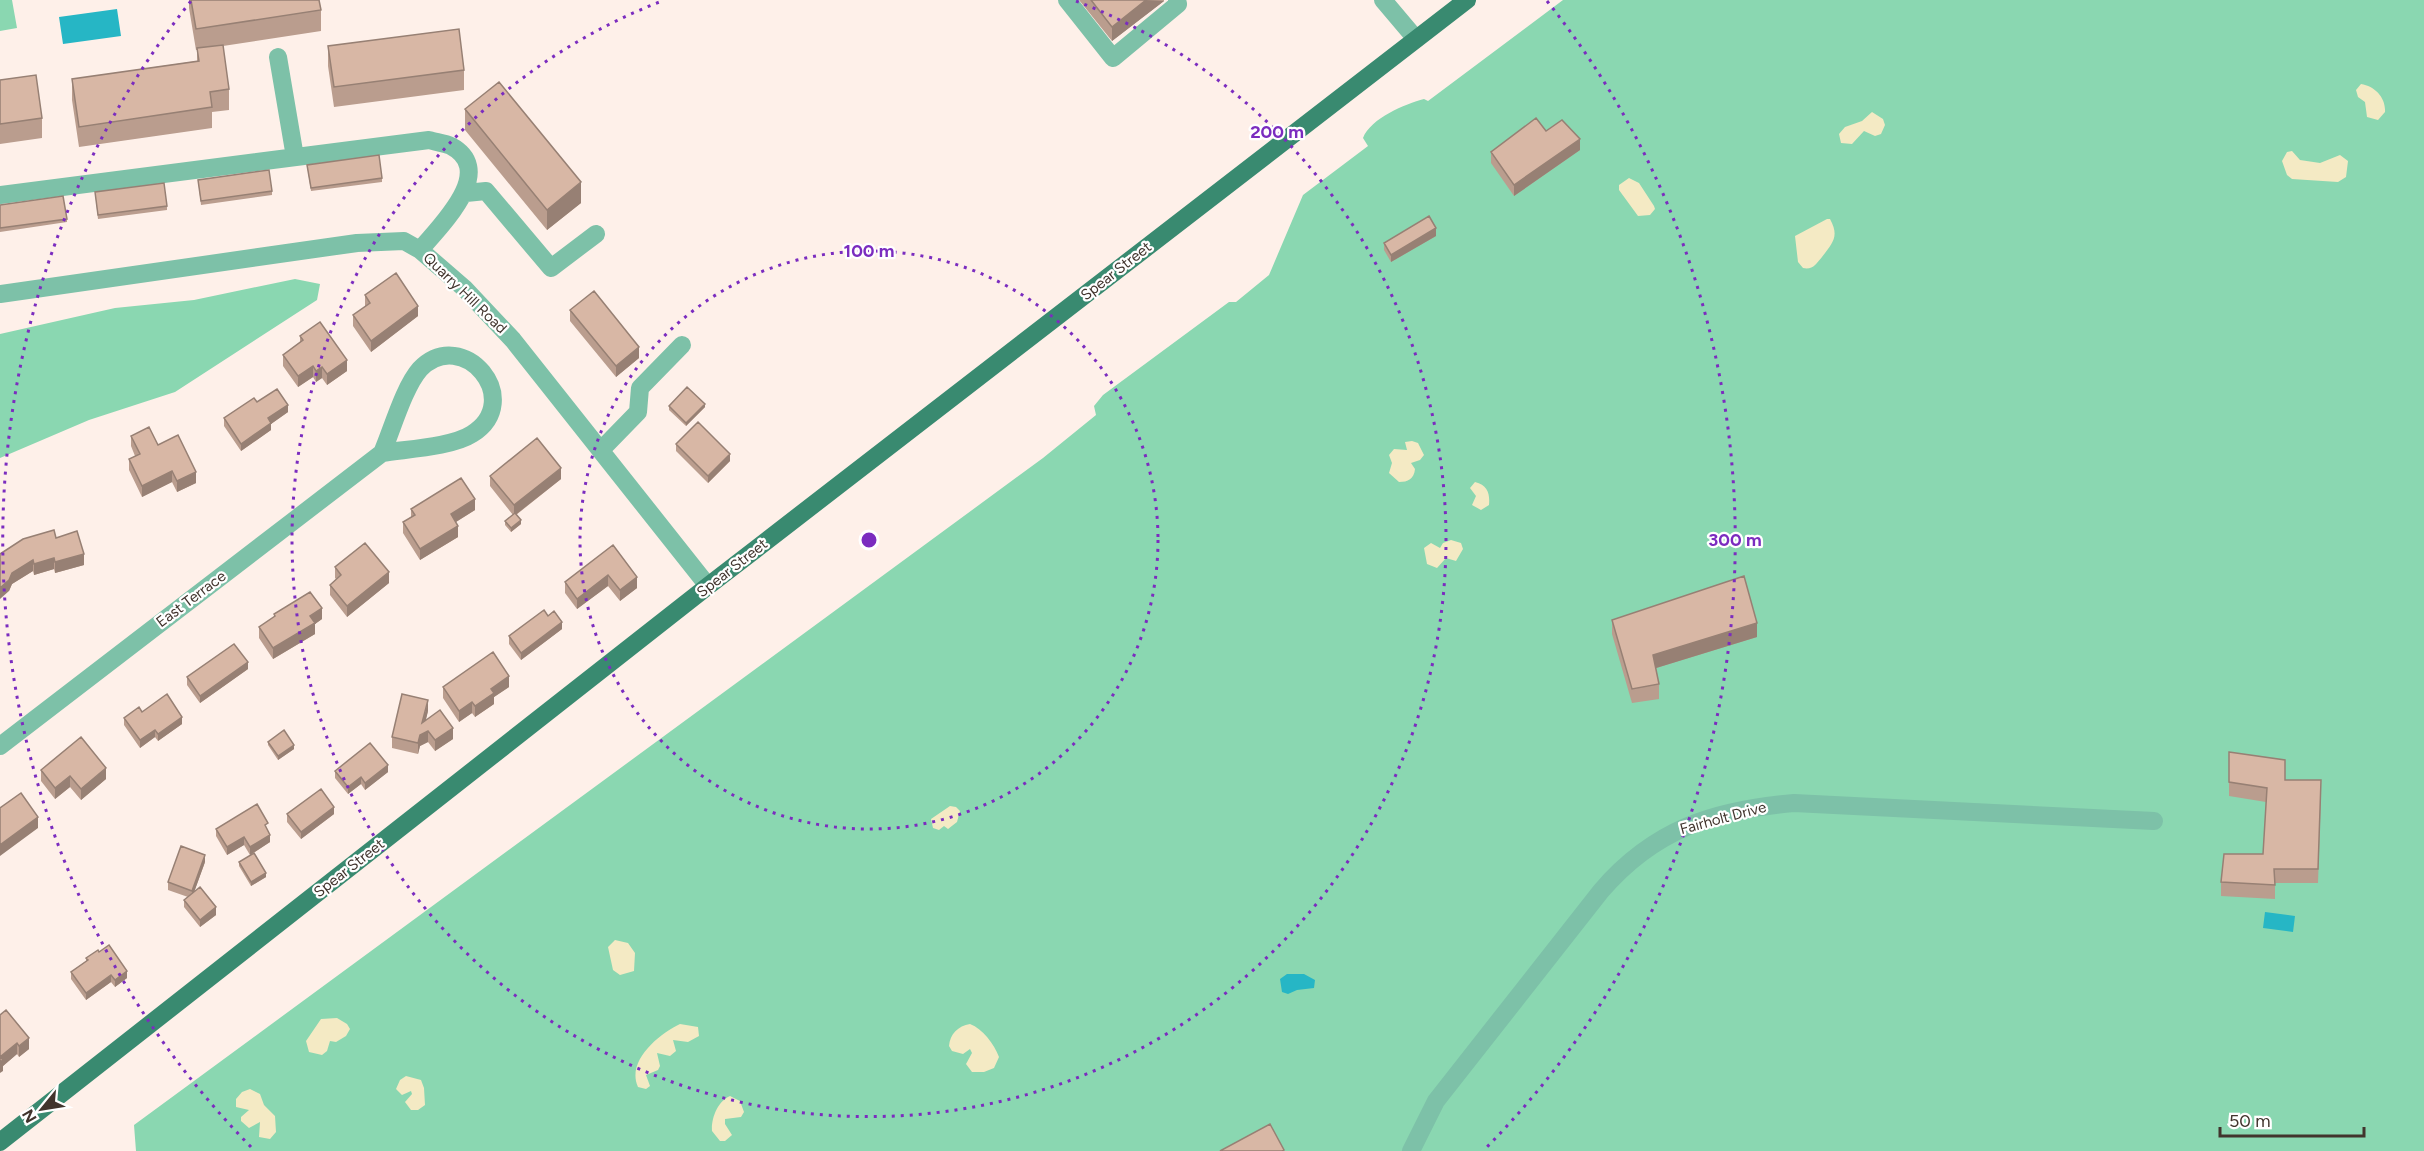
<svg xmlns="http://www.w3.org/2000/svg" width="2424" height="1151" viewBox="0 0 2424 1151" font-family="Figtree,sans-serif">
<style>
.green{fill:#8ad7b1}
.sand{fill:#f4eac4}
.water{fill:#26b6c5}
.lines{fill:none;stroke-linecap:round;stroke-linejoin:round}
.minor{stroke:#7dc1a8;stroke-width:18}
.major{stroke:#398a70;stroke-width:18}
.wall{fill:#ba9d8e}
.shaded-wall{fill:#978074}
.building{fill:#d8b7a5;stroke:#978074;stroke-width:1.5}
.ring{fill:none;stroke:#7b2cbf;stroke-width:3;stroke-dasharray:3 6}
.labels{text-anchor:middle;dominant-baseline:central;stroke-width:4.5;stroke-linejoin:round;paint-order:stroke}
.street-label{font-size:15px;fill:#41342d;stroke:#fff}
.centre{fill:#7b2cbf;stroke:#fff;stroke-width:3}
.ring-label{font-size:18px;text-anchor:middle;font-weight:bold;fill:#7b2cbf;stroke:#fff;stroke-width:4.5;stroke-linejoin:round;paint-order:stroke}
</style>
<rect width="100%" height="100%" fill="#fef0e9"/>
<path class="green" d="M0,0H12L17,28L0,31Z
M1563,0H2424V1151H136L134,1125L1043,458L1096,415L1094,406L1103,395L1229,302H1236L1269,275L1303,195L1368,146L1363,138C1371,118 1405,104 1424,99L1428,101Z
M295,279L320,284L317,300L175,392L89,420L0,458V334L115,308L194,300Z"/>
<path class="sand" d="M2361,84C2375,86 2386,98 2385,112L2378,120L2367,117L2365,102L2358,97L2356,90Z
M1872,112L1883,119L1885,125L1881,134L1875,136L1864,131L1852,144L1841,143L1839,134L1845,127L1862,121Z
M2292,151L2300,160L2320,163L2340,155L2348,161L2346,177L2338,182L2292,179L2287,175L2282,161L2287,152Z
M1629,178L1639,183L1654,206L1655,209L1650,215L1638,216L1619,190V185Z
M1827,219H1830C1840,237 1832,243 1822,257C1816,264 1813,270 1803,268L1798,262L1795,236Z
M1412,441L1418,443L1424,455L1420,460L1411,463L1415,469C1414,479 1408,482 1399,482L1389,473L1392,463L1389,455L1394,449L1407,450L1405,442Z
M1475,482C1488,485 1490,494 1489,505L1481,510L1472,505L1476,496L1470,488Z
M1451,540L1461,543L1463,549L1456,561L1446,558L1437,568L1427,564L1424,548L1431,543L1440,548L1443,543Z
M950,806L956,807L960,811L957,822L948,829L944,826L939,830L933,828L931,819Z
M615,940L628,943L635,953L634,971L620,975L613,970L608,947Z
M337,1018L347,1024L350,1029L346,1036L336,1042L330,1041L327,1051L322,1055L309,1052L306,1041L321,1019Z
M680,1024L698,1027L699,1036L688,1042L673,1040L676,1051L670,1056L657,1053L660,1066L658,1070L646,1075L650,1086L646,1089L638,1087C626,1061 659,1034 680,1024Z
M970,1024C983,1029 994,1044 999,1057L994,1068L984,1072H972L966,1064L972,1053L970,1049L963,1054L952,1051L949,1046C950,1034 958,1026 970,1024Z
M406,1076L421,1080L424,1088L425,1105L418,1110H411L405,1102L412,1094L411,1091L402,1095L396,1089L400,1080Z
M250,1089L260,1094L264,1105L275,1116L276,1132L270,1139L259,1137L260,1122L249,1128L241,1121V1117L249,1110L236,1107V1099L242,1092Z
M730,1096L740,1101L744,1112L741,1117L725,1119V1124L732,1135L725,1141H720L712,1131C711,1118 718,1101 730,1096Z"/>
<path class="water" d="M117,9L121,36L63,44L59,17Z
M2265,912L2295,916L2293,932L2263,928Z
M1287,974H1304L1315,980L1314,988L1297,990L1288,994L1282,992L1280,979Z"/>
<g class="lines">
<path class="minor" d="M1067,0L1113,58L1178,4L1177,0
M1383,0L1416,39
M278,57L295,157
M466,193L486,191L551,268L596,234
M0,195L429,140C435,142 445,143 451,146C498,171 439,227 420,250
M0,294L357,243L404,241L420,250L464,288L513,340L708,586
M601,450L638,412L640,388L682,345
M0,746L382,453C406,449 452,447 472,434C526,400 463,325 420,369C404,387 392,430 382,453
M1411,1151L1436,1101L1601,891C1654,829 1714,810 1794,803L2154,821"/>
<path class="major" d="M0,1142L708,586L1467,0"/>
</g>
<path class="wall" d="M189,0H319L321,10V31L223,46L229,89V110L212,112V128L79,147L72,100V79L197,61V50H196L189,8Z
M1079,0H1164V1L1112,41Z
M328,46L464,70V90L334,107L328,66Z
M0,80L42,118V138L0,144Z
M465,109L581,203L547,230L465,130Z
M1546,131L1580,150L1514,196L1491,163V152Z
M307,165L382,178V182L311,191Z
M198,180L272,191V195L201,205Z
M95,192L167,206V210L98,219Z
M0,205L67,219V222L0,232Z
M1436,236L1391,262L1384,250V243Z
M365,295L418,316L371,352L353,326V315L365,307Z
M570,310L639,358L616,377L570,321Z
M300,336L347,371L327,385L322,378L316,382L313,377L298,387L283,366V355L300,343Z
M257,402L288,412L271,424V430L241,451L224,426V418Z
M669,406L705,407L686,426L669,410Z
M131,436L158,445L196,483L177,492L172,482L142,497L129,470V459L135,456L131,446Z
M676,444L730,461L708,483L676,451Z
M490,476L561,479L516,515L521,524L511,532L505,525V521L513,515L490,486Z
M411,509L475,510L456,522L458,537L420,560L403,533V522L411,517Z
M56,538L84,565L55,573L54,569L34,575L33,571L12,584L9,591L0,554Z
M613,545L637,588L620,601L608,586L577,609L565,593V582Z
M335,567L389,583L347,617L330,595V585L336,579L335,578Z
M274,614L322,619L315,624V634L273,659L259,638V627L274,617Z
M548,616L562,629L521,660L509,644V636Z
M1612,620L1757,637L1656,668L1659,684V699L1632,703L1612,634Z
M248,669L200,703L187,685V677Z
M443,687H509L494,697V704L475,717L472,713L459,722L443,698Z
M428,711L425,721L453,739L435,751L428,742L420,746L418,754L392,748V737Z
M142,712L182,724L158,741L155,737L140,748L124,725V718Z
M268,742L294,749L278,760L268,745Z
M2229,752L2285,780L2321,794L2318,883H2275V899L2221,896V882L2263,854L2266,802L2229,796Z
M41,770L106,779L81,800L70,787L55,799L41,781Z
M335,771L388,772L365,790L361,784L348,794L335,778Z
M287,814H334L301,839L287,822Z
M216,829L268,831L270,842L250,855L244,845L227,855L216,836Z
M205,862L194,892L216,915L200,927L184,907V900L188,897L168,890V882Z
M239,862L266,877L251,886L239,866Z
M86,958L127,978L115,987L111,982L86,1000L71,979V972L86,961Z
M0,1015L29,1049L19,1057L17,1054L3,1066V1071Z"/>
<path class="shaded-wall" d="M1146,0L1164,1L1112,41V27Z
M1580,139V150L1514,196V185Z
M581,182V203L547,230V210Z
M1436,228V236L1391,262V255Z
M418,306V316L371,352V341Z
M639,347V358L616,377V366Z
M347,360V371L327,385V374Z
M313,366V377L298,387V376Z
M322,367V378L316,382V371Z
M705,404V407L686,426V423Z
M288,405V412L271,424V430L241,451V444L268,418Z
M730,454V461L708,483V476Z
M561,468V479L514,516V505Z
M172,471V482L142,497V486Z
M196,472V483L177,492V481Z
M475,499V510L451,525V514Z
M521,520V524L511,532V528Z
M458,526V537L420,560V549Z
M84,554V565L55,573V562Z
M54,558V569L34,575V564Z
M33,560V571L12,584L9,591L0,599V588L12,573Z
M389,572V583L347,617V606Z
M608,575V586L577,609V599Z
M637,577V588L620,601V590Z
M322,608V619L315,624V634L273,659V648L310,616Z
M562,622V629L521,660V653Z
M1757,623V637L1653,669V655Z
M248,662V669L200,703V696Z
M509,676V687L494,697V704L475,717V706L491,689Z
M428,700V711L423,733L428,731V742L420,746L418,754V743Z
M472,702V713L459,722V711Z
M182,717V724L158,741V734Z
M453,728V739L435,751V740Z
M155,730V737L140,748V740Z
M294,745V749L278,760V756Z
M388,765V772L365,790V783Z
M106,768V779L81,800V789Z
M70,776V787L55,799V788Z
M361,777V784L348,794V787Z
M334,807V814L301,839V832Z
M38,817V828L0,856V845Z
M270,835V842L250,855V847Z
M244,837V845L227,855V847Z
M205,855V862L192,898V891Z
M266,873V877L251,886V882Z
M216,907V915L200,927V920Z
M127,971V978L115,987V980Z
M111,975V982L86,1000V993Z
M29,1038V1049L19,1057V1046Z
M17,1043V1054L3,1066V1071L0,1073V1057Z"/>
<path class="building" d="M191,0H319L321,10L196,29Z
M1091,0H1146L1112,27Z
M459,29L464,70L334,87L328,46Z
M223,45L229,89L210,92L212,107L79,127L72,79L199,61L197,48Z
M36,75L42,118L0,124V80Z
M499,82L581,182L547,210L465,109Z
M1536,118L1546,131L1562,120L1580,139L1514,185L1491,152Z
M379,155L382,178L311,188L307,165Z
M269,170L272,191L201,201L198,180Z
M164,183L167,206L98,215L95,192Z
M63,196L67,219L0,228V205Z
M1429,216L1436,228L1391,255L1384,243Z
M396,273L418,306L371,341L353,315L370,303L365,295Z
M594,291L639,347L616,366L570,310Z
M320,322L347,360L327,374L322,367L316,371L313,366L298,376L283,355L303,340L300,336Z
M687,387L705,404L686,423L669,406Z
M277,389L288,405L268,418L271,423L241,444L224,418L254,398L257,402Z
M698,422L730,454L708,476L676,444Z
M149,427L158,445L178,435L196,472L177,481L172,471L142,486L129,459L140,454L131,436Z
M537,438L561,468L514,505L490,476Z
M461,478L475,499L451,514L458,526L420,549L403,522L415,515L411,509Z
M515,513L521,520L511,528L505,521Z
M54,530L56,538L77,531L84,554L55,562L54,558L34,564L33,560L12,573L9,580L0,588V554L23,539Z
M365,543L389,572L347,606L330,585L341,575L335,567Z
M613,545L637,577L620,590L608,575L577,599L565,582Z
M1744,576L1757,623L1653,655L1659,684L1632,689L1612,620Z
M310,592L322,608L310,616L315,623L273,648L259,627L275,616L274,614Z
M544,610L548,616L554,611L562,622L521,653L509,636Z
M234,644L248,662L200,696L187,677Z
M493,652L509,676L491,689L494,693L475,706L472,702L459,711L443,687Z
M167,694L182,717L158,734L155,730L140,740L124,718L139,707L142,712Z
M402,694L428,700L422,723L440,710L453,728L435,740L428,731L420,735L418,743L392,737Z
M284,730L294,745L278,756L268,742Z
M81,737L106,768L81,789L70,776L55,788L41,770Z
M370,743L388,765L365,783L361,777L348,787L335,771Z
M2229,752L2285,760V780H2321L2318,869H2274L2275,885L2221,882L2224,854H2263L2267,788L2229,782Z
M321,789L334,807L301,832L287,814Z
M21,793L38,817L0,845V808Z
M257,804L268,823L265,825L270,835L250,847L244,837L227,847L216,829Z
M181,846L205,855L192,891L168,882Z
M254,853L266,873L251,882L239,862Z
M200,887L216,907L200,920L184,900Z
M109,945L127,971L115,980L111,975L86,993L71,972L88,960L86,958L98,950L99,952Z
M6,1010L29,1038L19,1046L17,1043L0,1057L3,1060L0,1062V1015Z
M1270,1124L1284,1150L1282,1151H1220Z"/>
<g class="ring">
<circle cx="869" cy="540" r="289"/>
<path d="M1076 1A577 577 0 1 1 662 1"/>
<path d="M251 1147A866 866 0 0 1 191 1M1547 1A866 866 0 0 1 1487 1147"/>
</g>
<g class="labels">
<g class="street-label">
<text transform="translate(1116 271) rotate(-38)">Spear Street</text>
<text transform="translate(465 293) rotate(44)">Quarry Hill Road</text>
<text transform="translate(732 568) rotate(-38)">Spear Street</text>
<text transform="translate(191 599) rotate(-37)">East Terrace</text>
<text transform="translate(1723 818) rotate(-15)">Fairholt Drive</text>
<text transform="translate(349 868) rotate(-38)">Spear Street</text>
</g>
</g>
<circle cx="869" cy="540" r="9" class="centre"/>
<g class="ring-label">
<text x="1277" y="138">200 m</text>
<text x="869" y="257">100 m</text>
<text x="1735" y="546">300 m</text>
</g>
<g transform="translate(42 1109) rotate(240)" stroke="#ffffff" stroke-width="4.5" paint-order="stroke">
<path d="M0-4.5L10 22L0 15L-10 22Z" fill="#41342d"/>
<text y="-9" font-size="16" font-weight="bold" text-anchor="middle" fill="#41342d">N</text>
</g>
<path d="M2220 1127v9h144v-9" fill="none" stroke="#41342d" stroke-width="3"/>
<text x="2229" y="1127" font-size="18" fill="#41342d" stroke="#ffffff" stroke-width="4.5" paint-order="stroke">50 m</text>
</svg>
